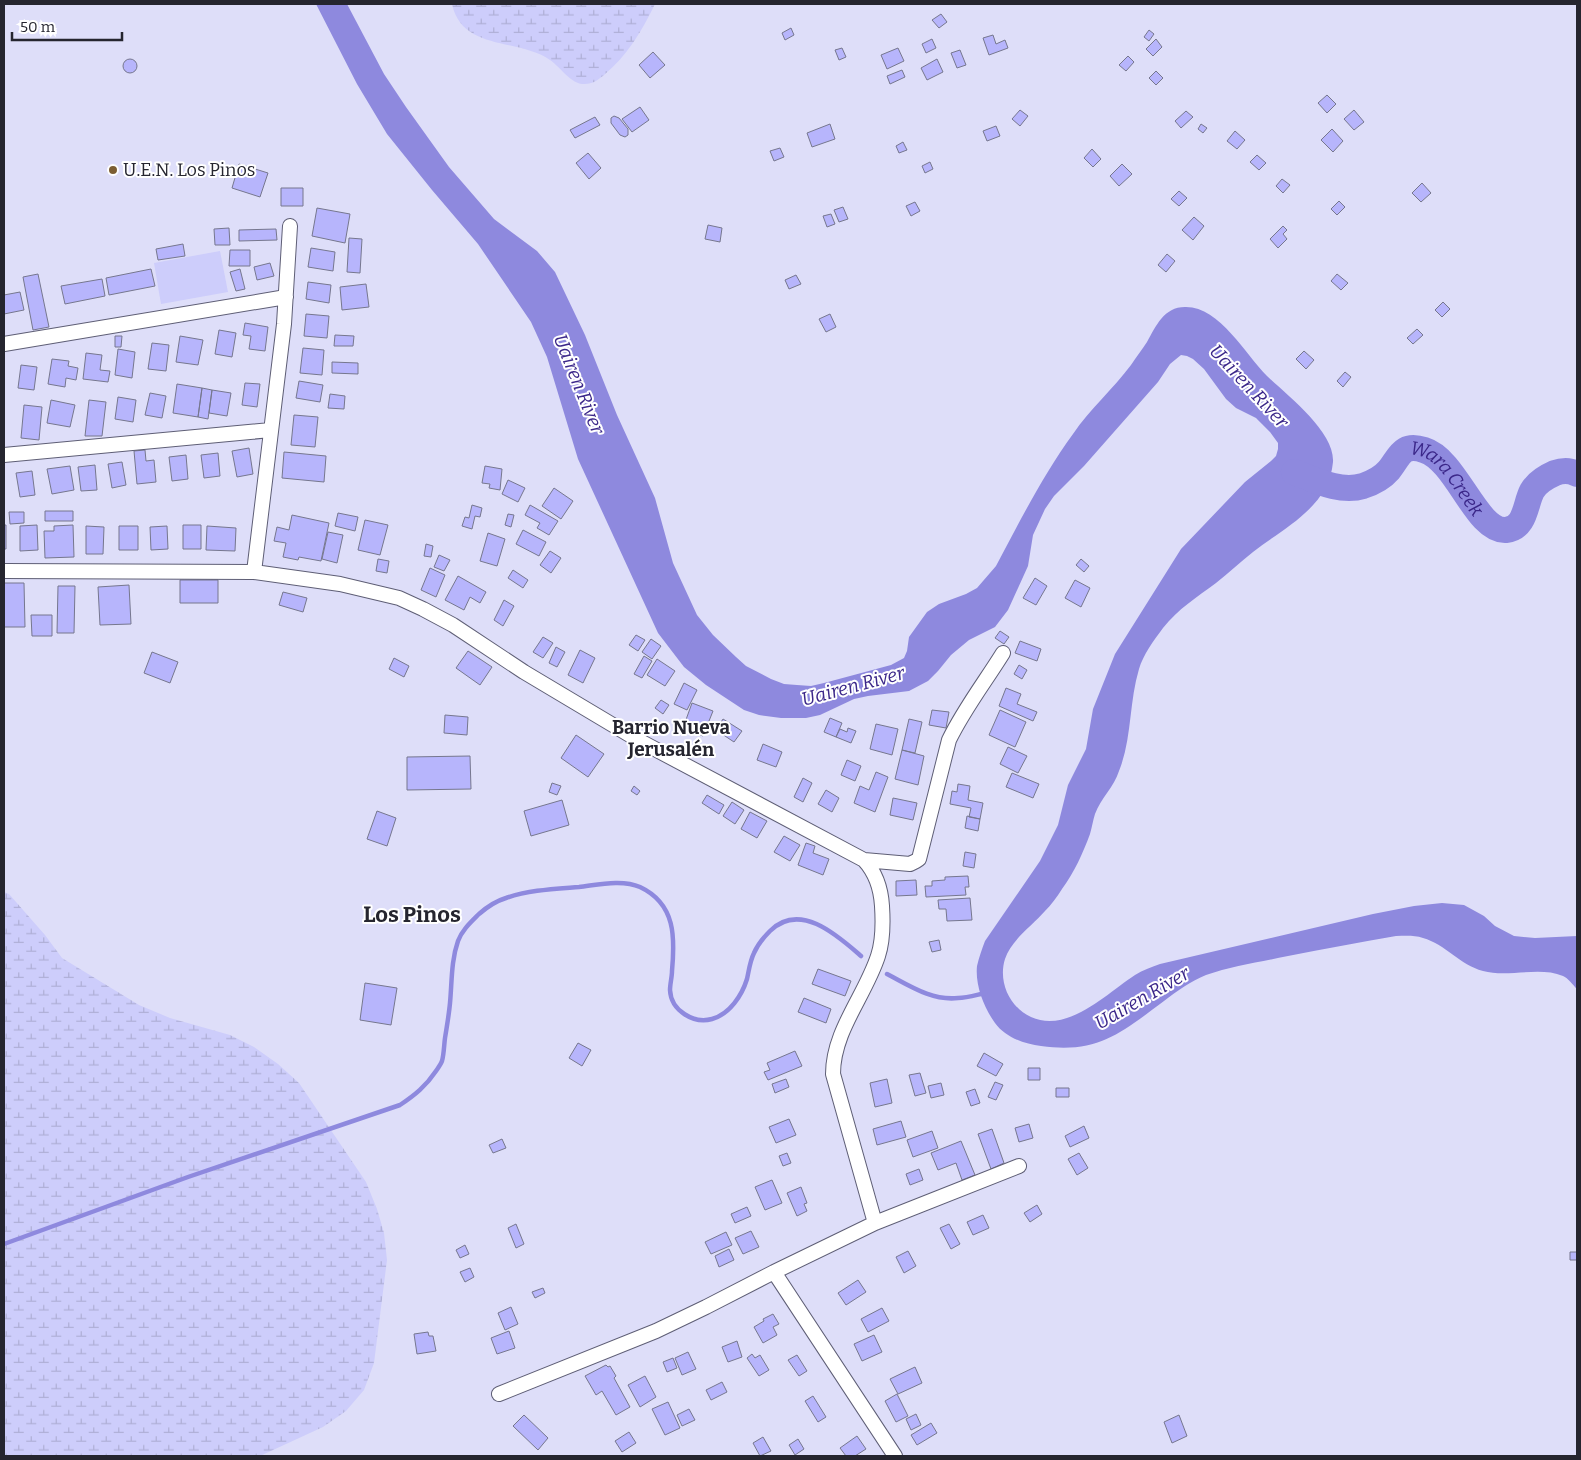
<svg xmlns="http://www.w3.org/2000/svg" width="1581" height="1460" viewBox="0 0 1581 1460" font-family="Bitter,serif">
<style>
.wetland{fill:url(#wetland-marsh)}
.pitch{fill:#cdcdfb}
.water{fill:#8e89de}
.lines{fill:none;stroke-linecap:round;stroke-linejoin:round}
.stream{stroke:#8e89de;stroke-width:4.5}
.river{stroke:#8e89de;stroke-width:26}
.building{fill:#b7b5fc;stroke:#76778e}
.minor-casing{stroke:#5e5e75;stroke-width:16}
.minor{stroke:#fff;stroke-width:14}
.poi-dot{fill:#7c5e33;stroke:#fff;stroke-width:2}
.labels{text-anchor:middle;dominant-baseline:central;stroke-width:4;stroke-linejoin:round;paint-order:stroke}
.poi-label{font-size:18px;fill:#25252f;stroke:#fff;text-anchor:start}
.water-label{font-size:19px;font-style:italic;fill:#3b2789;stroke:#fff}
.neighbourhood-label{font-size:19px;font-weight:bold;fill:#25252f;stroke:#fff}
.district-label{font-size:22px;font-weight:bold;fill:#25252f;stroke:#fff}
</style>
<defs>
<pattern id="wetland-marsh" width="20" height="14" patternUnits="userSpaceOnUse" patternTransform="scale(1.25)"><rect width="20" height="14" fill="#cdcdfb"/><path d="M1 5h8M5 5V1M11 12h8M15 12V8" fill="none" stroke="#b0b0d7"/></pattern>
</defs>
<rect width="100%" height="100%" fill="#dedef9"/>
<path class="wetland" d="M452,4H655C642,31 627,56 604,75C600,78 596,82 591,83C573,89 563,69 550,60C518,38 462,51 452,4Z
M4,892L9,894L45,935L62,958L139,1005L170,1018L230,1035L254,1047L278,1064L299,1083L366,1182L377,1209L384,1233L387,1260L374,1363L364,1390L346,1411L323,1427L260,1456H4Z"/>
<path class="pitch" d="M220,251L228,292L161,304L154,263Z"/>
<path class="water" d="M316,4H347L384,74L406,107L449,167L494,219L537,251L555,272L585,335L617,415L655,498L673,563L697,615L713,635L736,657L746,666L771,679L784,684L797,685L811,686L824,683L891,665L904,658L907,651L909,637L927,612L939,604L966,594L977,588L996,566C1020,521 1043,475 1073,434C1090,409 1113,389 1131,365C1136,357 1142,350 1147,342C1156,326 1164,307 1185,307C1219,306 1246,355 1267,376C1288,396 1335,432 1333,462C1329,507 1285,527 1253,552C1240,562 1229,573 1216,583C1197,597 1178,609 1163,628C1154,640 1143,655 1139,669C1129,702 1132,739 1119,771C1114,787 1101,798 1095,814C1093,820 1092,827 1090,834C1083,853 1074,873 1062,889C1057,897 1051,905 1045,911C1032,926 1011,940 1005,959C998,981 1009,1007 1031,1017C1068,1034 1107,993 1135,975C1143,970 1152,967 1160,964L1373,914L1414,906L1442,903L1464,905L1484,916L1495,926L1514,936L1535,938L1577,936V989C1573,985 1568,978 1563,976C1539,966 1508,978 1483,971C1460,965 1445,944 1423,938C1414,935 1405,936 1396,936C1360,942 1324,949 1288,956C1260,962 1232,966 1206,975C1191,981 1177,991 1164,1001C1121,1033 1098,1054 1041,1046C1024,1044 1005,1037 995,1023C984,1008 975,985 977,966C979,957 982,949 985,941L1040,861L1058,825L1068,785L1086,749L1093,709L1115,654L1181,549L1245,482L1271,461L1276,456L1278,449V443L1270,432L1256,418L1236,408L1226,399L1204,369L1193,359L1187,356L1181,355L1170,364L1158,382L1084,466L1054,496L1045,509L1033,535L1028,566L1008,610L995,627L969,640L951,655L938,671L928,681L909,691L868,696L854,699L820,715L806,718H781L759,715L744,710L706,685L684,667L658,633L578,459L547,357L531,322L478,244L432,190L387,134L357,84Z"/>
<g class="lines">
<path class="stream" d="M887,974C910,986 932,1001 958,998C967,998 976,995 985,993
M4,1244L188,1177L400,1105C415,1095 426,1086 436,1071C438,1068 441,1064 442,1061C444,1054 444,1045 445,1038C447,1026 449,1014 450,1003C452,982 451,961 458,941C462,930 471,922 479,914C487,907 496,901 506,898C529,890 554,889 579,887C597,885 622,879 640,887C676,904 675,938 672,971C672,977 670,984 670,990C671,1011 694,1024 712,1019C730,1014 742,995 747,979C749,970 750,961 754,953C758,944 764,937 770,931C800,901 838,936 861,956"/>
<path class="river" id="s1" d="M1294,472C1315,480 1340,493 1363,486C1372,483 1383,477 1389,470C1400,456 1402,443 1424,450C1457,460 1476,532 1506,530C1526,528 1525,504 1532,491C1537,482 1546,477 1555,473C1563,470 1570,470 1577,474"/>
</g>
<path class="building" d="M941,14L947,22L939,28L932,20Z
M791,28L794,35L785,40L782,33Z
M1149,30L1154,34L1149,41L1144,37Z
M993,35L996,44L1005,40L1008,48L989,55L983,38Z
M932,39L936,48L926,53L922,44Z
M1156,39L1162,47L1153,56L1146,49Z
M842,48L846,57L839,60L835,50Z
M898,48L904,61L887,69L881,55Z
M960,50L966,65L957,68L951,53Z
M653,52L665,65L650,78L639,65Z
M1128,56L1134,62L1126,71L1119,65Z
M123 66a7 7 0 1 1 14 0a7 7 0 1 1-14 0Z
M937,59L943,72L927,80L921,68Z
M902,70L905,77L890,84L887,76Z
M1156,71L1163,78L1156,85L1149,78Z
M1327,95L1336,104L1327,113L1318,103Z
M640,107L649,120L632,132L622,119Z
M1020,110L1028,116L1020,126L1012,119Z
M1354,110L1364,122L1354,130L1344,119Z
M1186,111L1193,117L1181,128L1175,121Z
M614,116L619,118L628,129V135L625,137L620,135L611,123V118Z
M595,117L600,125L575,138L570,130Z
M830,124L835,139L812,147L807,133Z
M1201,124L1207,128L1203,133L1198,129Z
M996,126L1000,136L987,141L983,131Z
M1332,129L1343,141L1333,152L1321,140Z
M1235,131L1245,140L1237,149L1227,141Z
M903,142L907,150L899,153L896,146Z
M780,148L784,157L774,161L770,151Z
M1092,149L1101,159L1093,167L1084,158Z
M588,153L601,168L589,179L576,163Z
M1257,155L1266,163L1259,170L1250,162Z
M930,162L933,169L925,173L922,166Z
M239,164L268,173L260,197L232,188Z
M1122,164L1132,174L1119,186L1110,176Z
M1282,179L1290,185L1283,193L1276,186Z
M1422,183L1431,193L1421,202L1412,193Z
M281,188H303V206H281Z
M1179,191L1187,198L1179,206L1171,199Z
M1339,201L1345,207L1337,215L1331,209Z
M915,202L920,211L911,216L906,206Z
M843,207L848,219L839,222L834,210Z
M317,208L350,214L345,243L312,236Z
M831,214L835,224L827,227L823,216Z
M1194,217L1204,226L1193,240L1182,230Z
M708,225L722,228L720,242L705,239Z
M1283,226L1287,230L1283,234L1287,239L1278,248L1270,239Z
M229,228L230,245H215L214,229Z
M276,229L277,240L239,241V230Z
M349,238L362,239L360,273L347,272Z
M183,244L185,256L158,260L156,249Z
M311,248L335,252L333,271L308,267Z
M230,250H250V266H229Z
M1167,254L1175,261L1166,272L1158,265Z
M270,263L274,276L257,280L254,267Z
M151,269L155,286L109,295L106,278Z
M240,269L245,289L236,291L230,272Z
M38,274L49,327L33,330L23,277Z
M1337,274L1348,283L1341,290L1331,281Z
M796,275L801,284L789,289L785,280Z
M102,279L105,296L65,304L61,286Z
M308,282L331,285L329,303L306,299Z
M366,284L369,307L342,310L340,287Z
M20,292L24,310L4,314V295Z
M1443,302L1450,309L1442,317L1435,310Z
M306,314L329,316L327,338L304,336Z
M830,314L836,327L826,332L819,319Z
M245,323L268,327L265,351L249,349L251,336L243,335Z
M1417,329L1423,335L1413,344L1407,338Z
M219,330L236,333L232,357L215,354Z
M335,335L354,336L353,346H334Z
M115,336H122L121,347H115Z
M180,336L203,340L198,365L176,362Z
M152,343L169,345L166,371L148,369Z
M303,348L324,350L322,375L300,373Z
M118,349L135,352L132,378L115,375Z
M1304,351L1314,360L1306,369L1296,359Z
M86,353L102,355L100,370L110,371L108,382L83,379Z
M52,359L69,361L68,366L78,368L76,380L66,378L65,387L48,384Z
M332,362L358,363V374L332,373Z
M21,365L37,367L34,390L18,388Z
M1345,372L1351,377L1343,387L1337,381Z
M299,381L323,385L320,402L296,398Z
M245,383L260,384L257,407L242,405Z
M177,384L202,388L198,417L173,413Z
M202,388L212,390L208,419L198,417Z
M212,390L231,393L227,416L209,413Z
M150,393L166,396L162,418L145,415Z
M330,394L345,396L344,409L328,408Z
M118,397L136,400L133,422L115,419Z
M51,400L75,405L70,427L47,423Z
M89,400L106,402L102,436H85Z
M24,405L42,407L39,440L21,438Z
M294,415L318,417L315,447L291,445Z
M249,448L253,474L237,477L232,451Z
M145,450L146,461L154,460L156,482L137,484L134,451Z
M284,452L326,456L324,482L282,478Z
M218,453L220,476L204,478L201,455Z
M186,455L188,479L172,481L169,457Z
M122,462L126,485L112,488L108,464Z
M95,465L97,490L81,491L78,467Z
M70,466L74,490L52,494L47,469Z
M485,466L502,469L500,490L489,488L490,484L482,483Z
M32,471L35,495L20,497L16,473Z
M508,480L525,488L518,502L502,494Z
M554,488L573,501L561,519L542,506Z
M472,505L482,508L480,517L475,516L472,529L462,526L465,517L469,518Z
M530,505L558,521L549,535L537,528L540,523L525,515Z
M45,511H73V521H45Z
M9,512H24V523L10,524Z
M338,513L358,517L355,531L335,526Z
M508,514L514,515L511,527L505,525Z
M292,515L329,523L321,561L299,557L298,560L283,557L286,543L274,541L277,527L289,530Z
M365,520L388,525L380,555L358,550Z
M4,525H6V549H4Z
M37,525L38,550L20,551V526Z
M73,525L74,557L45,558L44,531H54V526Z
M183,525H201V549H183Z
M86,526L104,527L103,554H86Z
M119,526H138V550H119Z
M167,526L168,549L151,550L150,527Z
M207,526L236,528L235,551L206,550Z
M523,530L546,542L539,556L516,544Z
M328,532L343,535L337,563L322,559Z
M488,533L505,539L497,566L480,561Z
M426,544L433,546L431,557L424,556Z
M550,551L561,558L551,573L540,565Z
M439,555L450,560L444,571L434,567Z
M378,559L389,561L387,573L376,571Z
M1081,559L1089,566L1084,572L1076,565Z
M430,568L445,575L436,597L421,590Z
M513,570L528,580L523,588L508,578Z
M458,576L486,592L480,603L470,597L464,610L445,600Z
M1035,578L1047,586L1036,605L1023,598Z
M180,580H218V603H180Z
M1075,580L1090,588L1081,607L1065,598Z
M4,583H24L25,627H4Z
M129,585L131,624L100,625L98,587Z
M58,586H75L74,633H57Z
M283,592L307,598L303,612L279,605Z
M504,600L514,606L503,626L494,620Z
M31,615H52V636H32Z
M1000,631L1009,637L1004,644L995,638Z
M636,635L645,640L638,651L629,645Z
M543,637L553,643L543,658L533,652Z
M651,639L661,646L652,659L642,652Z
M1020,641L1041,649L1037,661L1015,653Z
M556,647L565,652L557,667L549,663Z
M580,650L595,658L583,683L568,675Z
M468,651L492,667L480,685L456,668Z
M152,652L178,662L170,683L144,673Z
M644,656L652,661L642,678L634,674Z
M394,658L409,666L404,677L389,669Z
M657,659L675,671L665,686L647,675Z
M1019,665L1027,670L1022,679L1014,674Z
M684,683L697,690L687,710L674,704Z
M1006,688L1021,694L1017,704L1037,712L1033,721L999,706Z
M661,700L669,705L663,714L655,708Z
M692,703L713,711L703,736L683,728Z
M932,710L949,712L946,728L929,725Z
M1000,710L1026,722L1015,747L989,735Z
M445,715L468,717L467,735L444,733Z
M830,718L842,723L836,737L824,732Z
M723,719L742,731L734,742L716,730Z
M909,719L922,722L915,753L902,750Z
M876,724L898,729L892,755L870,749Z
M848,728L856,731L851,743L836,737L840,729L847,732Z
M576,735L604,754L588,777L561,758Z
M763,744L782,752L776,767L757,760Z
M1008,747L1027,756L1018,773L1000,764Z
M902,750L924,756L918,785L895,779Z
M470,756L471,789L407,790V757Z
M847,760L861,766L855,781L841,775Z
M876,772L888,777L875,812L854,803L860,786L869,790Z
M1012,773L1039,784L1033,798L1006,787Z
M803,778L812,783L803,802L794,797Z
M552,783L561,786L557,795L549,792Z
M958,784L970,786L968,800L983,803L980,819L969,817L971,808L950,804L952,791L957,792Z
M634,786L640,791L637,795L631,791Z
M826,790L839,798L832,812L818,804Z
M707,795L724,805L719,814L702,803Z
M893,798L917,803L913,820L890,815Z
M562,800L569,825L531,836L524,811Z
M732,802L744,810L735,824L723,816Z
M377,811L396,818L387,846L367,839Z
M750,812L767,821L757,838L741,829Z
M967,816L980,819L978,831L965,828Z
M784,836L800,845L790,861L774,852Z
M806,843L815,846L813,853L829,859L823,875L798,865Z
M965,852L976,854L974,868L963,866Z
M968,876L969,887H965L966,895L926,897L925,886H932V881L945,880V877Z
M916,880L917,895L896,896V881Z
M970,898L972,920L947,921L946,909H939L938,900Z
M939,940L941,950L932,952L929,942Z
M818,969L851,981L845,996L812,984Z
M365,983L397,988L391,1025L360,1020Z
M804,998L831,1009L826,1023L798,1012Z
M578,1043L591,1050L582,1066L569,1058Z
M795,1051L802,1066L768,1080L764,1072L770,1070L767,1063Z
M984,1053L1003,1064L996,1076L977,1066Z
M1028,1068H1040V1080H1028Z
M920,1073L926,1093L915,1096L909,1075Z
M786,1079L789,1087L775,1093L772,1084Z
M887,1079L892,1103L875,1107L870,1083Z
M995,1082L1003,1085L996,1100L988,1097Z
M941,1083L944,1095L931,1098L928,1086Z
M1056,1088H1069V1097H1056Z
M975,1089L980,1103L971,1106L966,1092Z
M789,1119L796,1135L776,1143L769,1127Z
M901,1121L906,1137L877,1145L873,1129Z
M1029,1124L1033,1138L1019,1142L1015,1128Z
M1084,1126L1089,1138L1070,1147L1065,1136Z
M992,1129L1004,1163L991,1169L978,1134Z
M932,1131L938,1148L913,1157L907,1140Z
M502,1139L506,1148L493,1153L489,1145Z
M961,1141L975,1175L962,1180L956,1163L938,1170L931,1153Z
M787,1153L791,1163L783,1166L779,1156Z
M1079,1153L1088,1168L1077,1175L1068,1159Z
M919,1169L923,1180L910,1185L906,1174Z
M772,1180L782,1203L765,1210L755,1187Z
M801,1187L807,1203L804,1204L807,1211L797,1216L787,1193Z
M1037,1205L1042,1214L1030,1222L1024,1213Z
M747,1207L751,1216L735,1223L731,1214Z
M983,1215L989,1228L973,1235L967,1222Z
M516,1224L524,1244L516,1248L508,1228Z
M949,1224L960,1244L951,1249L940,1228Z
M751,1231L759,1247L743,1254L735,1238Z
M726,1232L732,1245L711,1254L705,1242Z
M465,1245L469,1254L460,1258L456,1250Z
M729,1249L734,1260L719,1267L715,1256Z
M908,1251L916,1266L904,1273L896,1257Z
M1570,1252H1577V1260H1570Z
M470,1268L474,1277L465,1282L460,1272Z
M858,1280L866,1292L846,1305L838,1293Z
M543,1288L545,1293L535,1298L532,1292Z
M511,1307L518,1324L505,1330L498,1313Z
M882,1308L889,1321L868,1332L861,1319Z
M773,1314L779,1324L773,1327L777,1335L763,1343L754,1327L764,1321L763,1319Z
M509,1331L515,1348L497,1354L491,1338Z
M428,1332L429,1336H433L436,1351L417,1354L414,1334Z
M874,1335L882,1352L862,1361L854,1344Z
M737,1341L742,1357L728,1362L722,1347Z
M688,1352L696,1369L682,1375L675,1358Z
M752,1354L755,1358L760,1355L769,1370L759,1376L747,1358Z
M797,1355L807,1371L799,1376L788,1360Z
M673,1358L677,1368L667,1372L663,1362Z
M606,1365L608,1367L610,1366L616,1376L614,1378L630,1407L616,1415L602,1391L596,1395L585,1376Z
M915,1367L922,1383L898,1394L890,1379Z
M645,1376L656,1397L640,1407L628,1385Z
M722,1382L727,1392L711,1400L706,1390Z
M897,1394L908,1416L896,1422L885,1401Z
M813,1396L826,1417L818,1422L805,1401Z
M668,1402L680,1428L665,1435L652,1409Z
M689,1409L695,1420L682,1426L677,1415Z
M916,1414L921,1425L911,1430L906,1419Z
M524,1415L548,1438L538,1450L513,1426Z
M1179,1415L1187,1436L1172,1443L1164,1422Z
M931,1423L937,1433L917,1445L911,1435Z
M629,1432L636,1443L622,1452L615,1441Z
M857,1436L866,1449L855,1456H846L840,1448Z
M763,1437L771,1451L760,1456L753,1443Z
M798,1439L804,1449L795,1455L789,1445Z"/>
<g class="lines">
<g class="minor-casing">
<path id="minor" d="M4,344L286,297
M4,455L271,430
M4,571L254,572L340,584L399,598L423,609L453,625L524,672L638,740L864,860C876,873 881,889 882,906C883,921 883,941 878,956C865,996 833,1031 833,1074L875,1223
M254,572L284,324L290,226
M864,860L910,864L916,861L919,859L949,740C964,709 985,682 1003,653
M774,1272L895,1456
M499,1394L656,1331L706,1307L774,1272L875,1223L1019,1166"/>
</g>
<use href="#minor" class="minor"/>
</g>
<circle class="poi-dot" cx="113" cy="170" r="5"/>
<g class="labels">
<g class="poi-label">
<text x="123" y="170">U.E.N. Los Pinos</text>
</g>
<g class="water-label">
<text transform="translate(579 384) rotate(68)">Uairen River</text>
<text transform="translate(1249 386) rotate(47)">Uairen River</text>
<text stroke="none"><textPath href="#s1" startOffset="184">Wara Creek</textPath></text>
<text transform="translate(853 686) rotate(-15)">Uairen River</text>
<text transform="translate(1142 998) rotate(-30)">Uairen River</text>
</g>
<g class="neighbourhood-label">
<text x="671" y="727">Barrio Nueva<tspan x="671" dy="22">Jerusalén</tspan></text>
</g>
<g class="district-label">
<text x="412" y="914">Los Pinos</text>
</g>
</g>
<rect width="1581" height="1460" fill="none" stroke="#25252f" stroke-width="10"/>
<path d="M12 32v8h110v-8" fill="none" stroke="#25252f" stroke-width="2.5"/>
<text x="20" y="32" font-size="15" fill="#25252f" stroke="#ffffff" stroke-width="4" paint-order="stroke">50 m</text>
</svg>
